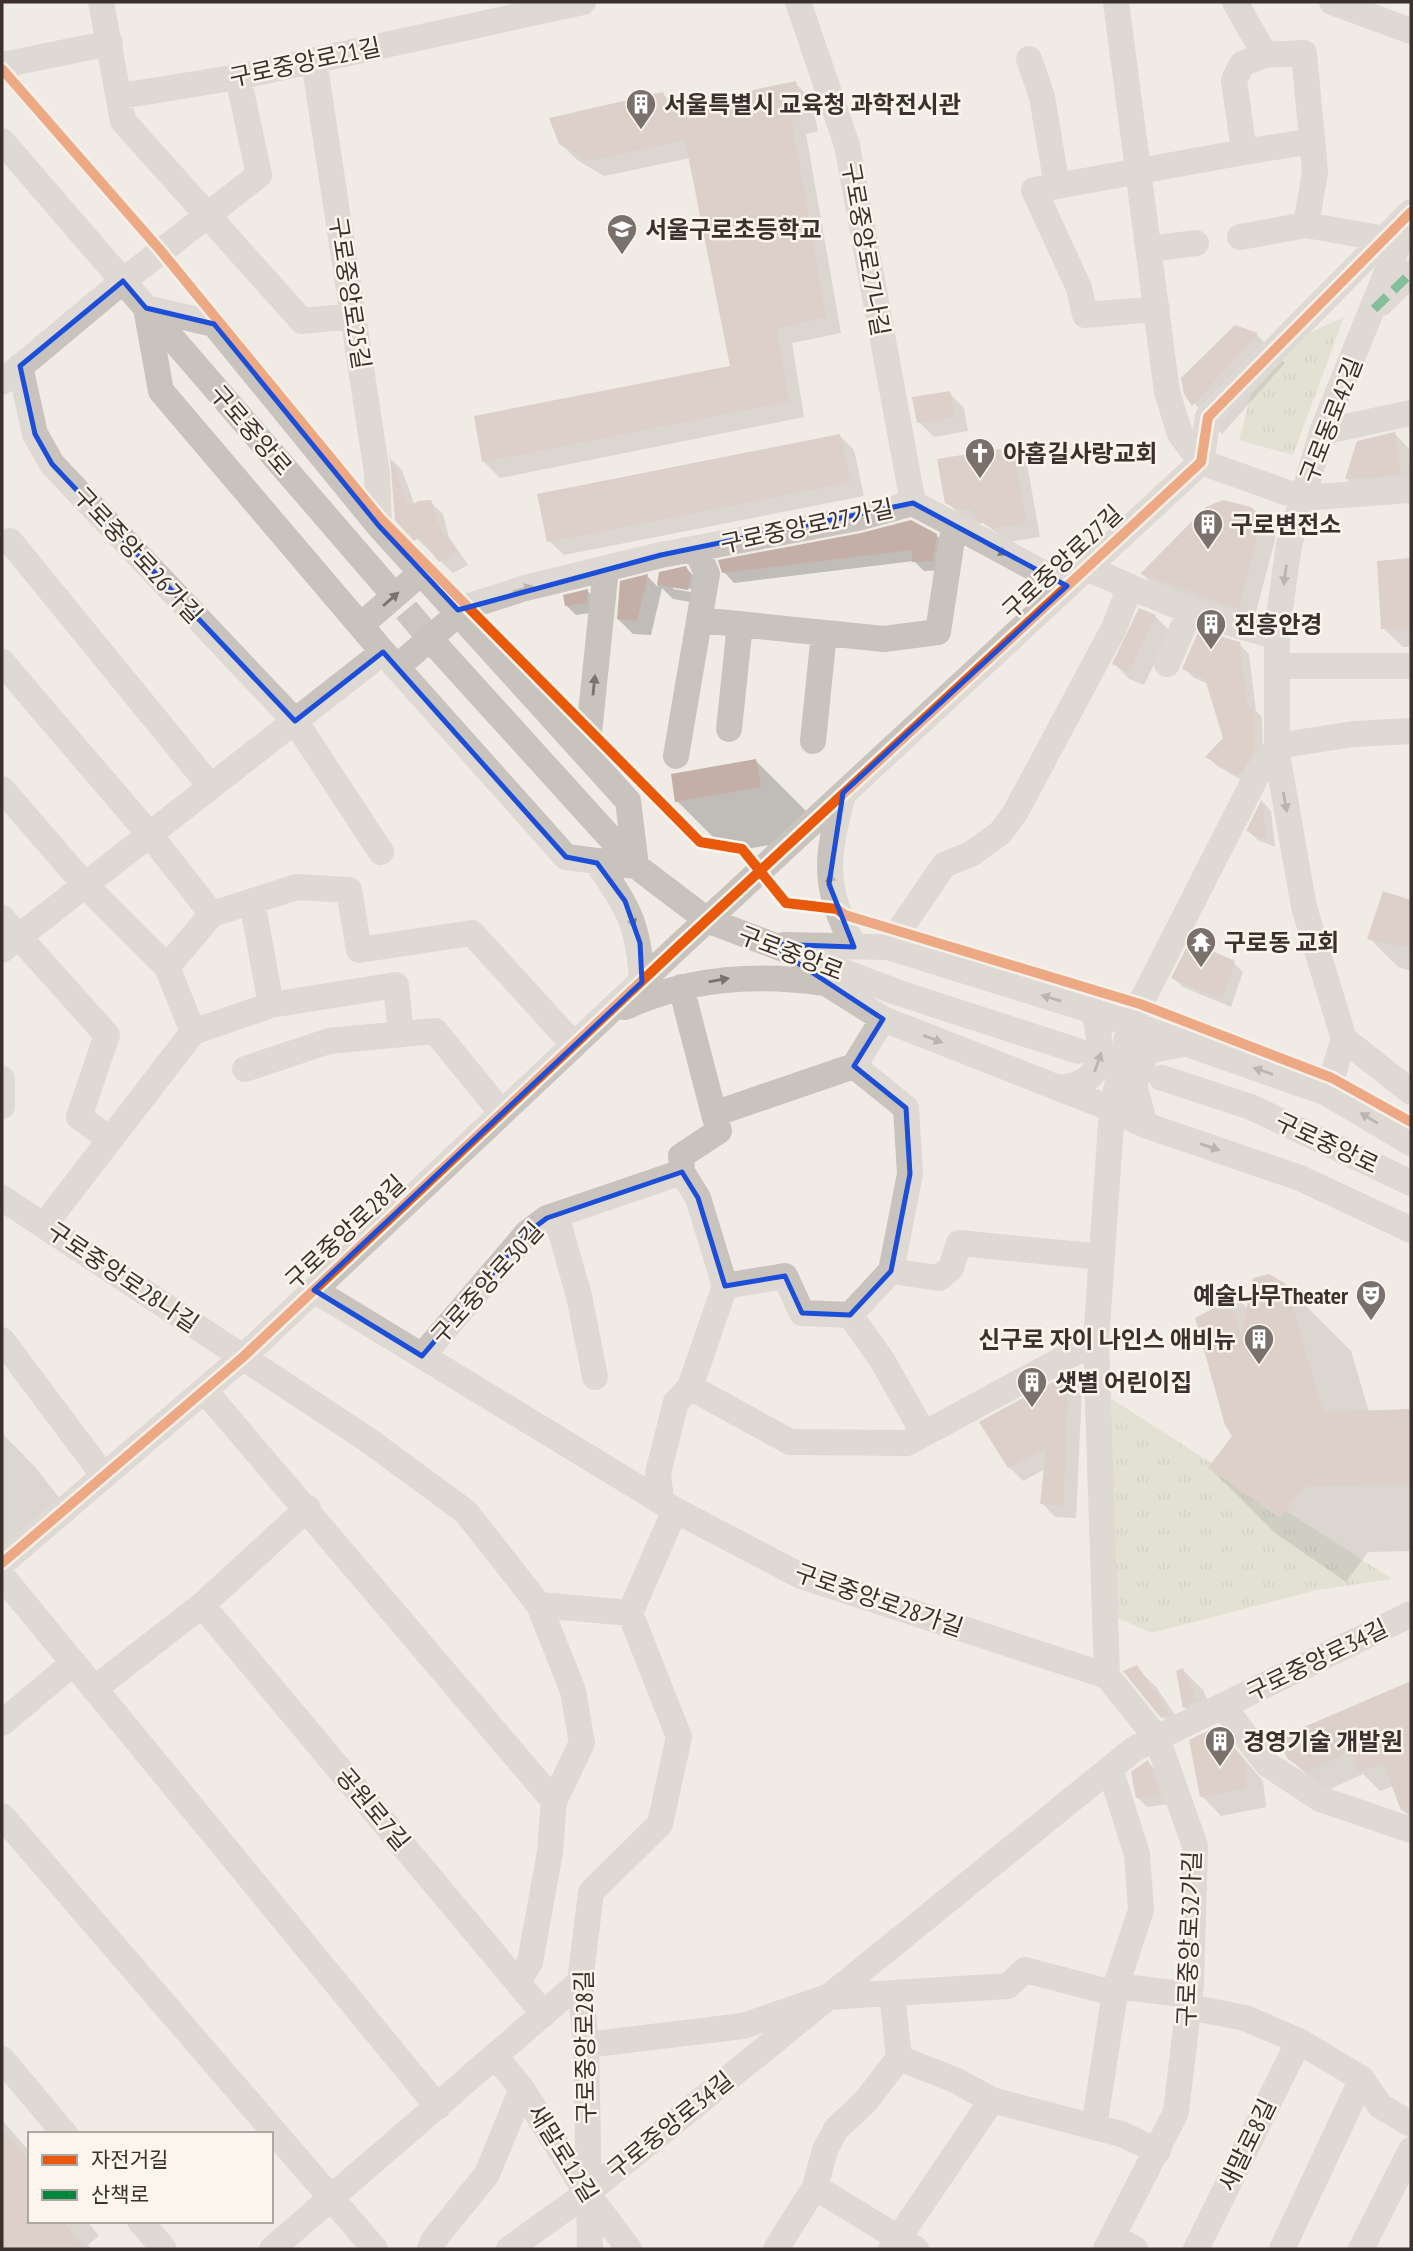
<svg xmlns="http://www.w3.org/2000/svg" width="1413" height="2251" viewBox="0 0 1413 2251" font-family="'PT Sans Narrow','Noto Sans KR',sans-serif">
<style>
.grass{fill:url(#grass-tufts)}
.shadow{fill:#0003;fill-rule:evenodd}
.building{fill:#c3afa7}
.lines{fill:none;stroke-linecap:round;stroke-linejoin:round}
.minor-tunnel{stroke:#ccc6c0;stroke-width:26;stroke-dasharray:26 13;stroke-linecap:butt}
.minor{stroke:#c9c3be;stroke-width:26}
.quiet{stroke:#00873e;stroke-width:9;stroke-dasharray:18 9;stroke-linecap:butt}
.cycleway-casing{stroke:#fbf5ee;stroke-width:15}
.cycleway{stroke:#e8590c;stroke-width:10}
.oneway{fill:#7b726d}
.marked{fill:none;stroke:#1d4ed8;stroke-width:5;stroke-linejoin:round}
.labels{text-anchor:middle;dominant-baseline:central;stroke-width:5;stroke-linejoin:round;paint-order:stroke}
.street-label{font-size:24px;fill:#3b302b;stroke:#fbf5ee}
.poi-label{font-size:24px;font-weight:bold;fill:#3b302b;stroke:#fbf5ee;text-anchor:start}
</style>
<defs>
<pattern id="grass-tufts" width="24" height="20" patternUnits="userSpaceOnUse" patternTransform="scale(1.75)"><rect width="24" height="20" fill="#d1d6bf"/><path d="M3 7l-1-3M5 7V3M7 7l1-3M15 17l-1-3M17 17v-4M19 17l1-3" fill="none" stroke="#b4b8a4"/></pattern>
</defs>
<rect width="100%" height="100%" fill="#f0ebe5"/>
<path class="grass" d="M1344,317L1293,455L1239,440L1251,395L1307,334Z
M1107,1396L1392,1579L1317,1590L1151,1633L1114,1616Z"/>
<path class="shadow" d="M795,83L811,99L818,131L806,134L841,333L792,343L804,417L500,478L484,462L476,417L732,367L690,158L604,176L577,160L560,143L663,94L677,108Z
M1235,327L1257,335L1285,363L1222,434L1186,394Z
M949,393L964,408L968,431L934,437L919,422Z
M1395,434L1409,449L1411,489L1362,493L1347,479Z
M839,435L854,450L864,496L564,555L549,541Z
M1013,449L1027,464L1040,537L1009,542L983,523L976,524L962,517L947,502Z
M392,460L402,470L415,506L430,502L443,514L449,537L468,565L453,573L396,519Z
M1260,517L1275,532V540L1253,623L1157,588L1142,574Z
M936,535L947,546L943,570L924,571L914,561L734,583L724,572Z
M1411,560V647H1403L1383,628L1379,562Z
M686,568L701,583L703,604L673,599L662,588L651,635L633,634L618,619L647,576L658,587L660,573ZM673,586L697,590V593L673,589Z
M587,591L597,600L596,612L576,615L566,605Z
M1155,616L1170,631L1144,685L1129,679L1115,664Z
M1239,644L1249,654L1256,711L1262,717L1263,762L1249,784L1217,766L1208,757L1225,739L1209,684L1194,678L1184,668Z
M756,761L807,812L811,838L728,852L677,801Z
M1263,802L1271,811L1275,847L1258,840L1248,831Z
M1384,893L1411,902V971L1398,967L1369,938Z
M1234,963L1243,972L1231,1007L1183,987L1173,978Z
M1285,1285L1351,1351L1369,1412L1411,1410V1551L1368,1552L1346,1582L1275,1533L1210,1468L1234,1436L1214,1310L1226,1287L1249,1310Z
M1069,1375L1082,1389L1076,1518L1055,1517L1042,1503L1045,1469L1023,1481L1009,1467L982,1423Z
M2,1433L35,1467L72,1514L2,1570Z
M1136,1667L1156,1687L1188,1734L1182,1737L1163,1717Z
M1183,1670L1203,1690L1216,1720L1204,1726L1184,1707Z
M1411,1683V1818L1402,1809L1393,1786L1380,1791L1363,1774L1328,1790L1310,1778L1289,1758L1279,1740Z
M1218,1728L1263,1781L1266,1807L1221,1816L1202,1796Z
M1148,1762L1157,1771L1169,1804L1147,1807L1137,1797Z
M2,2120L30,2152V2221H87L99,2236L88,2245L92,2249H2Z"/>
<path class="building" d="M796,81L803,116L791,118L826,317L777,328L789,401L482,462L474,416L730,366L685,140L587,161L559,144L549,118L663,92L667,108Z
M1235,325L1258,333L1192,406L1184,394L1181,378Z
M950,391L955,417L917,423L912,397Z
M1395,432L1400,475L1345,479L1357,441Z
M840,434L850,482L547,542L537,494Z
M1013,447L1026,523L993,528L976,519L970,509L960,510L945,503L937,459Z
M390,456L407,503L411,506L418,501L431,500L437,522L457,552L439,562L419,537L414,541L395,520Z
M1223,500L1251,507L1261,516L1239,609L1140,574L1206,507Z
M911,520L937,534L933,561L912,562V550L722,573L718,560L861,533Z
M1411,558V627L1381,629L1377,561Z
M686,566L691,576L688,590L657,585L659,572Z
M648,574L637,621L617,619L620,581Z
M588,589L587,603L565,606L563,595Z
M1139,608L1156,615L1129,672L1112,664Z
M1199,630L1240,642L1248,711L1253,705L1254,752L1239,776L1205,757L1223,738L1205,679L1182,669Z
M756,759L761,787L675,802L671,774Z
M1262,799L1266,840L1246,831Z
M1383,891L1411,900V948L1367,939Z
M1190,941L1235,961L1222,999L1171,978Z
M1269,1274L1286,1284L1323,1412L1411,1409V1483L1303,1487L1280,1518L1208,1468L1232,1436L1225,1425L1195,1318L1212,1309L1207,1290L1226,1285L1241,1336L1253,1278Z
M1069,1373L1063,1505L1040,1504L1046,1448L1008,1468L979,1422Z
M1137,1665L1169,1714L1161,1718L1123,1671Z
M1183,1668L1197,1701L1183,1708L1176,1671Z
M1411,1681V1813L1401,1810L1383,1763L1359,1772L1350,1751L1307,1772L1288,1759L1276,1739Z
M1218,1726L1244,1760L1247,1788L1200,1797L1189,1740Z
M1148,1760L1160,1795L1136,1798L1131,1772Z
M2,2128L30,2162V2221H62L85,2249H2Z"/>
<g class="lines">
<path class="minor-tunnel" d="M381,580L440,650"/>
<path class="minor" d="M101,2L123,121L302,321L353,316
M798,2L847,145L913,503
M1116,2L1167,392L1180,434L1201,462L1302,498L1411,490
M1235,2L1265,55L1304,53L1315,172L1306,225
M1332,2L1411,31
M1265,55L1242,64L1234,80L1244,152L1312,141
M1029,59L1042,97L1057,186L1034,190L1079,288L1085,315L1157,309
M314,61L377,473L379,526
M2,65L110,43
M121,96L238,77L583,2
M2,141L380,579
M1057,186L1244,152
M1240,237L1306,225L1385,239
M1150,249L1196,243
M1381,303L1411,273
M146,308L214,324L379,526L628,801L636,866L566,857L383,652L161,391Z
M20,366L35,434L52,464L295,721L381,852
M2,382L123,281L259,175L238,77
M1322,432L1411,413
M10,541L211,787
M1130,587L1190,611L1277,637
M699,620L884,639L938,632L954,526
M361,625L422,572
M440,650L636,866L707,920L899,993L1078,1051
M2,662L150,835L212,914
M1167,664L1190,611
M1277,666H1411
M397,667L466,607L525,588L661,555L858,518L913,503L1067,586
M729,729L740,624
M813,741L824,633
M587,752L606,568
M676,756L707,574L696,549
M2,789L85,885L167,967L193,1032
M843,794C826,860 822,884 854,947
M597,863C629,907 639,927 642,982
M252,901L271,1005
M2,918L107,1035L79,1117L108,1138
M784,945L888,947L1094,1011L1327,1093L1411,1143
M888,947L944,865L971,854L1000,833L1015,813L1114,628L1130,587L1087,568
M2,950L383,652
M167,967L212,914L297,887L349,890L359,950L472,933L574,1045
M807,971L883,1019L1112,1109L1145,1125L1300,1178L1411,1230
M681,987L714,1114
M625,1007C689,978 754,973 823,983
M193,1032L271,1005L396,985L401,1034
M1344,1039L1411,1092
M854,1066L883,1019
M245,1069L329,1041L435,1031L502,1113
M1162,1078L1251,1107L1411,1183
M2,1079V1106
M1057,1088C1108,1084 1103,1050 1094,1011
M1327,1093L1344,1039L1304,907L1277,754V630L1289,545L1322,432L1407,223
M1145,1125L1134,1085L1147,1051L1183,1044
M2,1198L368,1440L466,1512L539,1605L630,1613L679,1737L660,1824L591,1892L580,1982L586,2045L590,2249
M556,1215L579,1296L595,1377
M45,1224L193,1032
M725,1286L785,1276L802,1313L850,1315L882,1360L924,1434
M314,1290L675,1510L801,1576L1107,1676
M850,1315L891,1271L939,1278L951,1268L959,1243L1102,1257
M2,1340L104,1476
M422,1356L527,1233L547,1218L682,1172L681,1156L719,1131L714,1114L854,1066L906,1108L910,1174L891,1271
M690,1387L790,1442L907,1443L1096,1341
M204,1390L554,1801
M661,1501L658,1473L676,1402L690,1387L725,1286L698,1198L682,1172
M2,1563L243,1357L680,945L1201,462L1208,417L1411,212
M2,1576L438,2107
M202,1605L544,2014
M630,1613L675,1510
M94,1689L202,1605L308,1508
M1223,1706L1267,1764L1320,1799L1411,1830
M2,1723L73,1663
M2,1816L375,2249
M518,1982L530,1962L550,1852L554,1801L582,1743L573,1691L539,1605
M892,1994L899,2058
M1189,2007L1245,2018L1299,2041L1362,2079L1380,2106L1411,2124
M586,2045L743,2026L827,1997L1008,1986L1025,1970L1105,1991L1116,1986L1190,1995
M496,2057L522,2089L587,2193L629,2249
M2,2059L65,2134
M1094,2127L1116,1986L1141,1910L1137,1854L1110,1769
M815,2187L916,2249
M140,2221L164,2249
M1113,2237L1135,2249
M272,2249L580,1982
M430,2249L433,2241L487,2174L522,2089
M509,2249L587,2193L1134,1749L1411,1614
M776,2249L815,2187L825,2150L836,2129L865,2102L899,2058L955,2080L992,2100L1121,2134L1158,2151
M891,2249L992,2100
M1106,2249L1176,2112L1191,1985L1195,1846L1157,1738L1107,1676L1096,1341L1112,1109L1130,1024L1256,777L1277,746L1353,734L1411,731
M1196,2249L1299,2041
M1282,2249L1362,2079
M1361,2249L1411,2150"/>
<path class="quiet" d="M1374,309L1411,273"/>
<g class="cycleway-casing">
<path id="cycleway" d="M2,69L161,251L380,518L700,842L742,849L786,903L837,909L845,915L1140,1004L1332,1078L1411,1122
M2,1563L243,1357L680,945L1201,462L1208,417L1411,212"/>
</g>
<use href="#cycleway" class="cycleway"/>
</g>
<defs><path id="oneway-solid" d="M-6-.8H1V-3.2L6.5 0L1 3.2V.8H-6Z" transform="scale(1.75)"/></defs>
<g class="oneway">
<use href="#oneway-solid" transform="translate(998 550) rotate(27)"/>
<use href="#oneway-solid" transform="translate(1285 575) rotate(98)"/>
<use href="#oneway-solid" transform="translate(523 589) rotate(-16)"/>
<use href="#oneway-solid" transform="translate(391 599) rotate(-41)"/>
<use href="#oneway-solid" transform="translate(594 685) rotate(-84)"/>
<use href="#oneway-solid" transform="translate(1285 802) rotate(80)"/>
<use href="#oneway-solid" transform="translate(831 883) rotate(-97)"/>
<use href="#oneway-solid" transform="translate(631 918) rotate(70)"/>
<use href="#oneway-solid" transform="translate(719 980) rotate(-10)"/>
<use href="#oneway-solid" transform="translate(1051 998) rotate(-163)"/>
<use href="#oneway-solid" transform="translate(933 1039) rotate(21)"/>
<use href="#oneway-solid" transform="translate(1098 1062) rotate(-71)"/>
<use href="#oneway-solid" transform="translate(1263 1071) rotate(-161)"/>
<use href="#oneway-solid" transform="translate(1369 1118) rotate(-149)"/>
<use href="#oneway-solid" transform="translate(1210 1147) rotate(19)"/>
</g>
<path d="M0 0H1413V2251H0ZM123,281L146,308L214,324L379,526L458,610L661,555L913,503L1067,586L843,793L829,884L854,947L769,944L883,1019L854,1066L906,1108L910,1174L891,1271L850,1315L802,1313L785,1276L725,1286L698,1198L682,1172L547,1218L527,1233L422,1356L314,1290L642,982L640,943L625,901L597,863L566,857L383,652L295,721L52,464L35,434L20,366Z" fill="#f0ebe5" fill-opacity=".55" fill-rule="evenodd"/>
<path class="marked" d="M123,281L146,308L214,324L379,526L458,610L661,555L913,503L1067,586L843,793L829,884L854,947L769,944L883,1019L854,1066L906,1108L910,1174L891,1271L850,1315L802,1313L785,1276L725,1286L698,1198L682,1172L547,1218L527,1233L422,1356L314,1290L642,982L640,943L625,901L597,863L566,857L383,652L295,721L52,464L35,434L20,366Z"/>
<defs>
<g id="building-pin" transform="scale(1.575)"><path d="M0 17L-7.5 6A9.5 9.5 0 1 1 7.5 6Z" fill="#7a716c" stroke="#fbf5ee"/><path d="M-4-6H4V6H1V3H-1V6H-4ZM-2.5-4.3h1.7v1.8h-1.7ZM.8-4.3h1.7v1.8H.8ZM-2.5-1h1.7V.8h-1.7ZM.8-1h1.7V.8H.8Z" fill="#fff"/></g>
<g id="school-pin" transform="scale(1.575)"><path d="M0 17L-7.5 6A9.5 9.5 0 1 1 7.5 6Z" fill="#7a716c" stroke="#fbf5ee"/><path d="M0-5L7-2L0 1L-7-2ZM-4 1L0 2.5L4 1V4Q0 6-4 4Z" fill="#fff"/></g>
<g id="church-pin" transform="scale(1.575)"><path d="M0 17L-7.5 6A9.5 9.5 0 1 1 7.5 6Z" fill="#7a716c" stroke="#fbf5ee"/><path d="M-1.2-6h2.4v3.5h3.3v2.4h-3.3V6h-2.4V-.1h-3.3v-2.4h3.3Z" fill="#fff"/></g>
<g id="temple-pin" transform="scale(1.575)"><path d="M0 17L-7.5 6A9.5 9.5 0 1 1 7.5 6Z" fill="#7a716c" stroke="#fbf5ee"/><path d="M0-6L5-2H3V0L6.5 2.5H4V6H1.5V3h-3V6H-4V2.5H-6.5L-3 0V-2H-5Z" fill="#fff"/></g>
<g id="theatre-pin" transform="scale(1.575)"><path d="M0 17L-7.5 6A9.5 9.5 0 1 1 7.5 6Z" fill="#7a716c" stroke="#fbf5ee"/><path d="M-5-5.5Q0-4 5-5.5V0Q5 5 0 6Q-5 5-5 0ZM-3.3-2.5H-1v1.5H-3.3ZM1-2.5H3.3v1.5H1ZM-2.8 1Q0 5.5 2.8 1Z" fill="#fff"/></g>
</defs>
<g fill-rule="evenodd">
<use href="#building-pin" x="641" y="104"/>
<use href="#school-pin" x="622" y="229"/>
<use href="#church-pin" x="980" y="453"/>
<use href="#building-pin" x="1208" y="524"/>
<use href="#building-pin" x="1211" y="624"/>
<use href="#temple-pin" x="1201" y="942"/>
<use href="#theatre-pin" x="1371" y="1295"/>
<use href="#building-pin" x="1259" y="1339"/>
<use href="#building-pin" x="1032" y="1382"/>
<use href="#building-pin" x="1220" y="1741"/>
</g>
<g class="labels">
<g class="street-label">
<text transform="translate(305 62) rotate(-12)">구로중앙로21길</text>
<text transform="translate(866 249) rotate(80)">구로중앙로27나길</text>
<text transform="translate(350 293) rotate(81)">구로중앙로25길</text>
<text transform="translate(1331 420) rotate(-69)">구로동로42길</text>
<text transform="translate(251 430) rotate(49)">구로중앙로</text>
<text transform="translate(807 526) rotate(-12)">구로중앙로27가길</text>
<text transform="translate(138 555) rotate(47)">구로중앙로26가길</text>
<text transform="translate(1062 562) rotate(-43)">구로중앙로27길</text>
<text transform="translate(791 953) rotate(21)">구로중앙로</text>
<text transform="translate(1327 1143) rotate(25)">구로중앙로</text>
<text transform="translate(345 1232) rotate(-43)">구로중앙로28길</text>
<text transform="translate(123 1277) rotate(34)">구로중앙로28나길</text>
<text transform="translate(487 1283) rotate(-48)">구로중앙로30길</text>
<text transform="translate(879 1600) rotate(19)">구로중앙로28가길</text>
<text transform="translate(1317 1660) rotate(-26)">구로중앙로34길</text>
<text transform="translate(373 1809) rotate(50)">공원로7길</text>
<text transform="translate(1189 1939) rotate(-88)">구로중앙로32가길</text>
<text transform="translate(585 2047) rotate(-91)">구로중앙로28길</text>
<text transform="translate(670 2125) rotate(-39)">구로중앙로34길</text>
<text transform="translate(1247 2145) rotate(-64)">새말로8길</text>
<text transform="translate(563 2153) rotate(58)">새말로12길</text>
</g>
<g class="poi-label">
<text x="664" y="104">서울특별시 교육청 과학전시관</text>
<text x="645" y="229">서울구로초등학교</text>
<text x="1003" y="453">아홉길사랑교회</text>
<text x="1231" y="524">구로변전소</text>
<text x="1234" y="624">진흥안경</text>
<text x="1224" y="942">구로동 교회</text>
<text x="1348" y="1295" text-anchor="end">예술나무Theater</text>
<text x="1236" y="1339" text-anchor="end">신구로 자이 나인스 애비뉴</text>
<text x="1055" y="1382">샛별 어린이집</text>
<text x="1243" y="1741">경영기술 개발원</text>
</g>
</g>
<rect width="1413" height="2251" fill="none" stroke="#3b302b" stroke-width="7"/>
<rect x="28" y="2132" width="245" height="91" fill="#fbf5ee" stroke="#aea6a0" stroke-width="2"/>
<rect x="42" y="2155" width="35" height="10" fill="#e8590c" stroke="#aea6a0" stroke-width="2"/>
<text x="91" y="2167" font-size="21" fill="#3b302b">자전거길</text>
<rect x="42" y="2190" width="35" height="10" fill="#00873e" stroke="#aea6a0" stroke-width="2"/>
<text x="91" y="2202" font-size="21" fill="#3b302b">산책로</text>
</svg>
